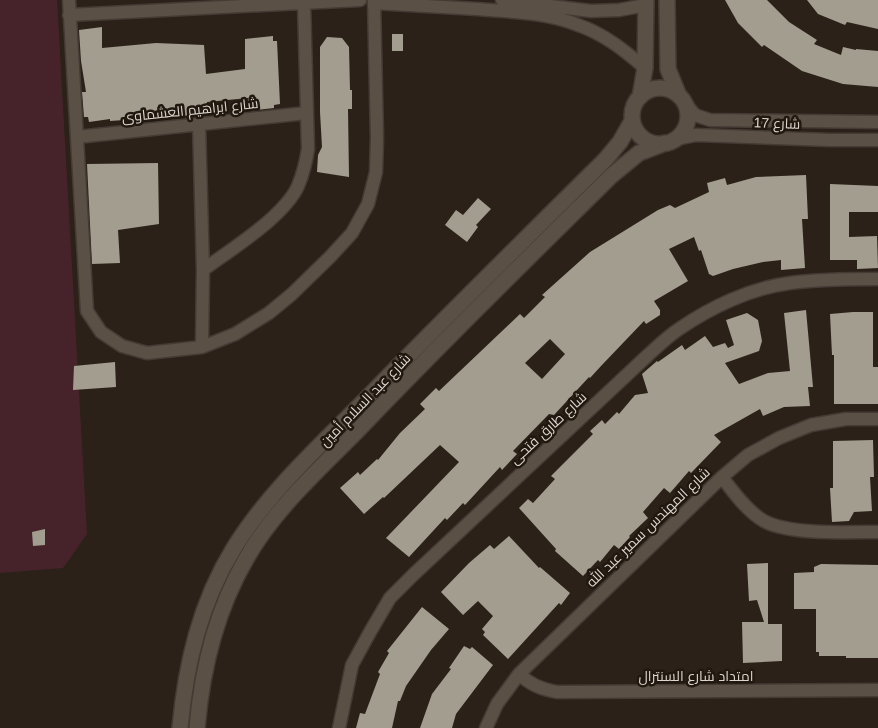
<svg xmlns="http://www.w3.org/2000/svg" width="878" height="728" viewBox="0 0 878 728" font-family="Helvetica,Cairo,sans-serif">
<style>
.green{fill:#46232b}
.building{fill:#a29d8e;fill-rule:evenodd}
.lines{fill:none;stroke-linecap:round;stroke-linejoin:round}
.street-casing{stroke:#443b35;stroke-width:15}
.secondary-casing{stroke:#443b35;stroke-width:18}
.street{stroke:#5b5046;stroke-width:12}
.secondary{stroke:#5b5046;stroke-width:15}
.labels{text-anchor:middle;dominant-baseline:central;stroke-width:5;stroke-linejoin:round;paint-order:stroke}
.street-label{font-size:14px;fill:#ded7d1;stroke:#21180f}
</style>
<rect width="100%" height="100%" fill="#2b2118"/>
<path class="green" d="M0,0H57L87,534L63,568L0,573Z"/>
<path class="building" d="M725,0H767L789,22L817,40L814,44L841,55L843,47L856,50V49L878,51V87L843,84L802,71L764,45L762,47L738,23Z
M807,0H878V29L847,22L845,25L818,14Z
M102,27V48L156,43L204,45L206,74L245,69V39L273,36V41H277L280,104L274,105V108L248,111V98L207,102V115L153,117V118L110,121V119L89,122L88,117H84L82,92H86L81,61L79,30Z
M392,34H403V51H392Z
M327,37L342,38L349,47L350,90H352V109H348L349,177L317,172L318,155L322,147L320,112V47Z
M158,163L159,224L118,230L120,263L92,264L87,164Z
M806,175L808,219H802L805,268L781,270V260L763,262L733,269L713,276L709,274L701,250L699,251L694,237L669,249L688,281L654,301L660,310V315L646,324L644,321L601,366L590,378L589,377L554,415L549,414L513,451L517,454L502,470L500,467L465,505L463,503L447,520L445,518L409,557L386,538L459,462L440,445L384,498L383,497L364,514L340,488L358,472L360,475L377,459L378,460L400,433L425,409L420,404L436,388L439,391L520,314L524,318L545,297L542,295L590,252L658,210L670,205L675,208L709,192L707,183L725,178L727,185L756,177ZM550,339L565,354L542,379L525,363Z
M830,184L878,186V212H849V237L877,236L878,268L857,269V260H830Z
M478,198L491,209L476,225L478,227L467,242L445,225L456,210L463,215Z
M806,310L813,387H808L810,406L784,407L763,416L760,409L714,435L721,442L691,473L689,471L670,493L664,488L643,512L648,518L629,536L630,537L619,549L614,545L600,562L598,560L583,576L555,551L556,549L519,508L528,499L533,503L555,479L551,476L593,434L590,431L602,420L605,424L617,412L619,414L635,395L648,393L642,374L657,361L658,362L682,345L685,350L705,336L713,347L725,343L728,348L734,345L726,320L747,313L758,320L762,341L759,351L725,363L739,384L768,373L790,371L784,313Z
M853,312H873V367H878V404H834V355H832L830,314Z
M115,362L116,387L73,390L74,366Z
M873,440L874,477H870L872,511L854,512L849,521L832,522L830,488H833V441Z
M45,529V545L33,546L32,532Z
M509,536L539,568L540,567L570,593L561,605L559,603L508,659L483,635L485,632L482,629L493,616L478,601L463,615L441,592L469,563L490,545L494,549Z
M768,563V624H782V661L743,663L742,622H764L757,600L749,601L747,564Z
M821,564L878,565V658H846V656H819V652H816V609H794V573L814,572V567Z
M422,607L449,629L431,650L406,686L400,701H398L392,728H356L360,713L365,714L380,674L378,672L389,653L387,651Z
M464,646L470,649L472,647L493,665L456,714L452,728H420L432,694L451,669L449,668Z"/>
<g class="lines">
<g class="street-casing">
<path id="street" d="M69,0L87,311L101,332L122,346L147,353L202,347L235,334L269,313L292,294L330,257L352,233L368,204L376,172L377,138L374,0
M502,0L591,11L619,10L646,5
M374,3C408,5 443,7 477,9C511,12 546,12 578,25C604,34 624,50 645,68
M69,15L360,0
M685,103L695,115L710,120L878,122
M199,124L203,270L202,347
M77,137L307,113
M676,139L696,135L829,140H878
M203,270C230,250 284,217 298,186C303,174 306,162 308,149L304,3
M722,477C733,492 748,512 764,521C790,535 848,532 878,532
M519,674C531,685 541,689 557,692L878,690
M339,728L352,665L370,632L390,598L413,575L647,356C657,347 667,337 679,329C711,307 751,288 790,283C820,279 849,279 878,279
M486,728L497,704L519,674L722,477L748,455L779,438L811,425L846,419H878"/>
</g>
<g class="secondary-casing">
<path id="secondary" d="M667,0L668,69L679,96
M632 116a28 28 0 1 1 56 0a28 28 0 1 1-56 0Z
M640,97L645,68L646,0
M180,728C186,664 200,603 234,548C270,490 322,444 369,396C447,316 526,238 605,160L620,142L632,121
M197,728C202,668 216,611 246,559C275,508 320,469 360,428C442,342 527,259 611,176L639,153L665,143"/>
</g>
<use href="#street" class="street"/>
<use href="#secondary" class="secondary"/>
</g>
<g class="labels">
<g class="street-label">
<text transform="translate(190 110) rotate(-6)">شارع ابراهيم العشماوى</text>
<text transform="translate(777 123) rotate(2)">شارع 17</text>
<text transform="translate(365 400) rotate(-46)">شارع عبد السلام أمين</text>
<text transform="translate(548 428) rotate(-43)">شارع طارق فتحى</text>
<text transform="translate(648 527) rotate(-44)">شارع المهندس سمير عبد الله</text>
<text x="696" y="676">امتداد شارع السنترال</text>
</g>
</g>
</svg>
